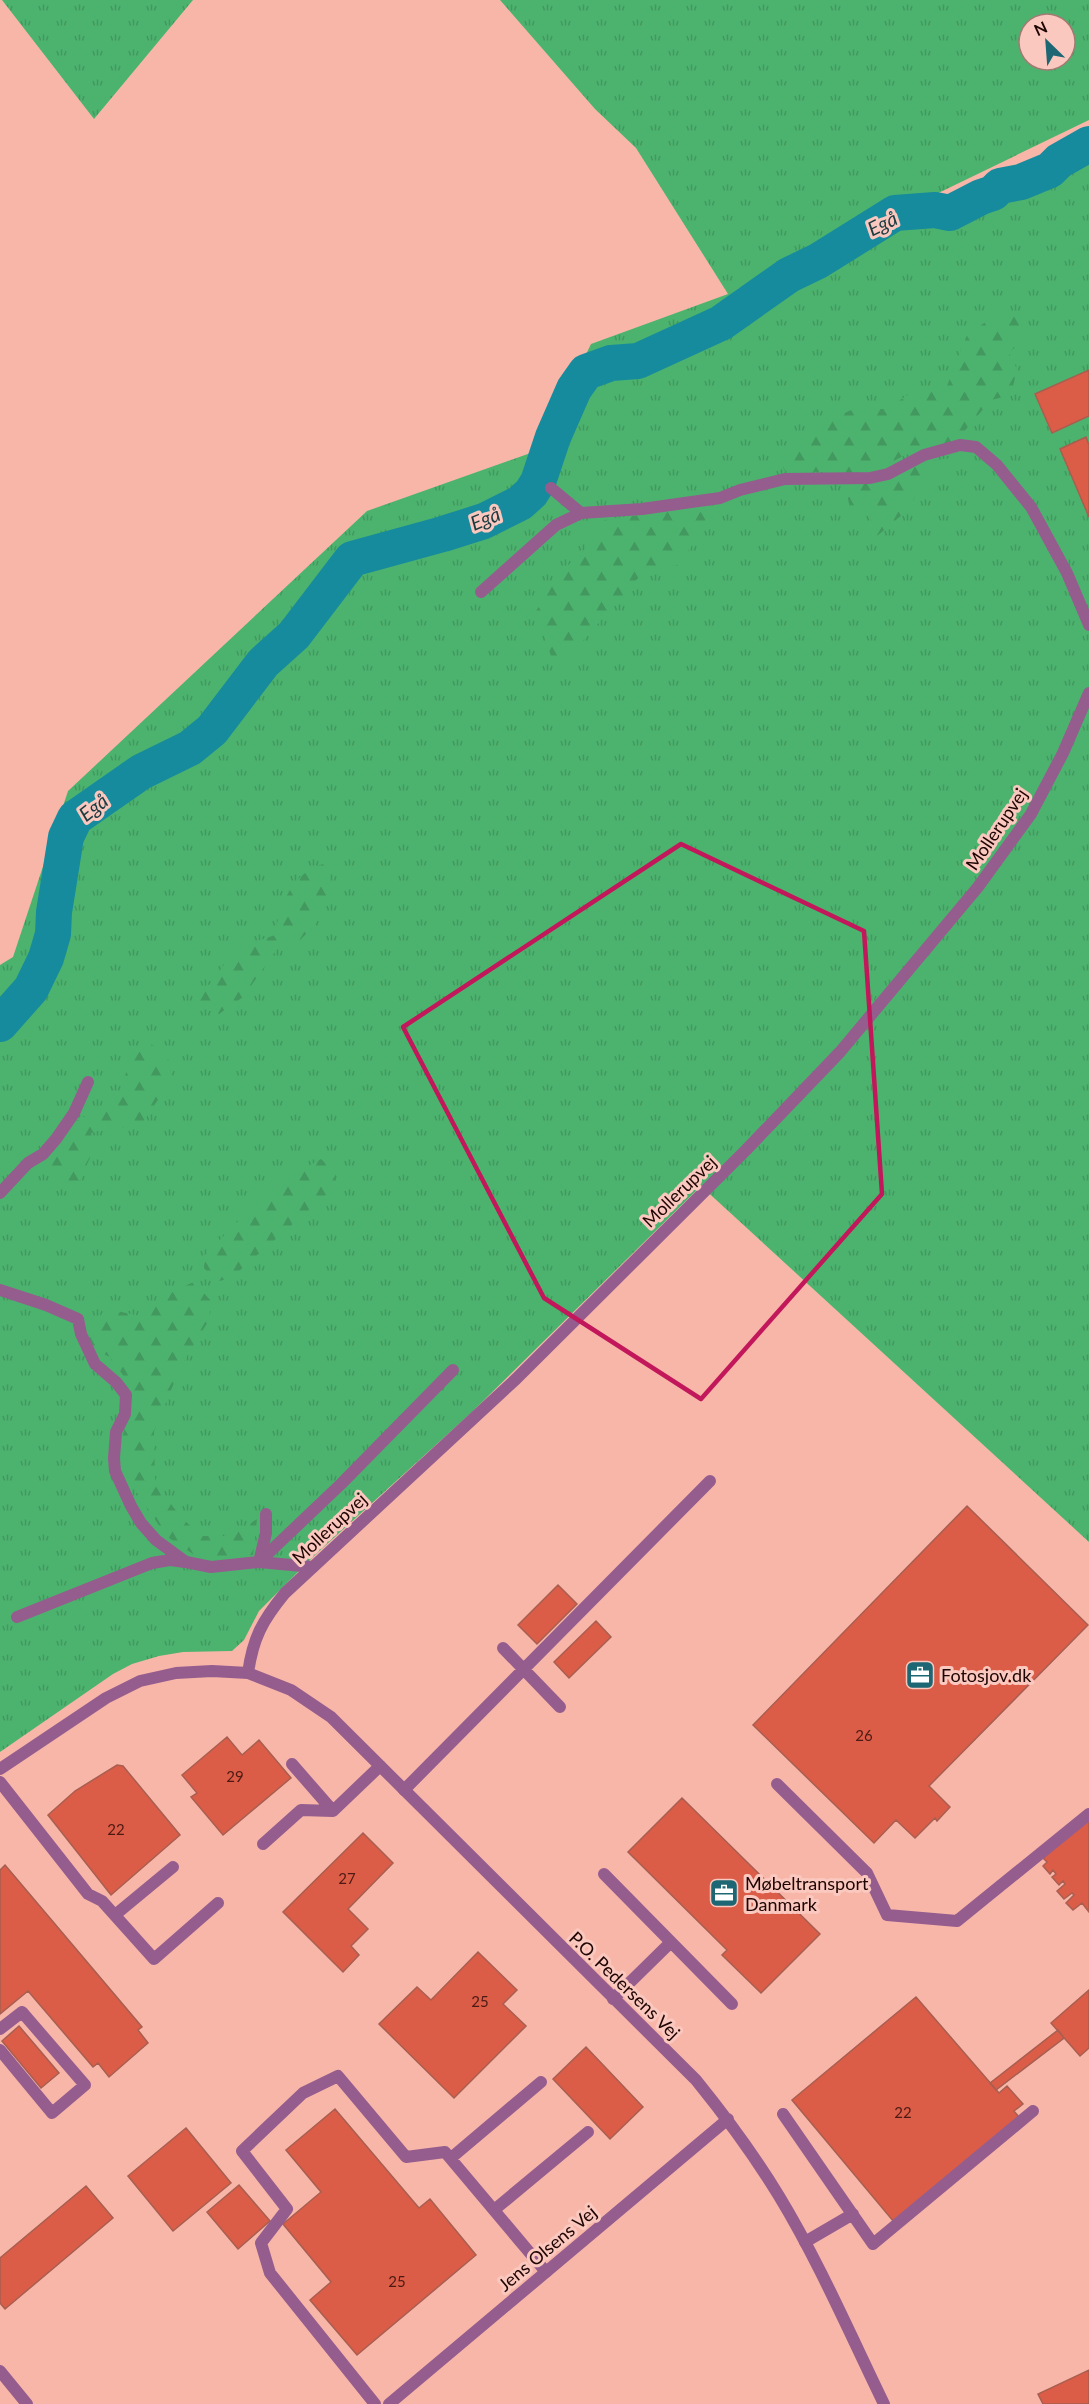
<svg xmlns="http://www.w3.org/2000/svg" width="1089" height="2404" viewBox="0 0 1089 2404" font-family="Lato,sans-serif">
<style>
.grass{fill:url(#grass-tufts);fill-rule:evenodd}
.forest{fill:url(#forest-firs)}
.lines{fill:none;stroke-linecap:round;stroke-linejoin:round}
.river{stroke:#178b9e;stroke-width:36}
.building{fill:#db5d47;stroke:#a85e50;stroke-width:1.5}
.service{stroke:#955d8e;stroke-width:12}
.minor{stroke:#955d8e;stroke-width:12}
.marked{fill:none;stroke:#c2185b;stroke-width:4.5;stroke-linejoin:round}
.labels{text-anchor:middle;dominant-baseline:central;stroke-width:6;stroke-linejoin:round;paint-order:stroke}
.number-label{font-size:15px;fill:#4d1a13}
.street-label{font-size:18px;fill:#1e0402;stroke:#fac8be}
.poi-label{font-size:18px;fill:#1e0402;stroke:#fac8be;text-anchor:start}
.water-label{font-size:20px;font-style:italic;fill:#1c3b41;stroke:#fac8be}
</style>
<defs>
<pattern id="grass-tufts" width="24" height="20" patternUnits="userSpaceOnUse" patternTransform="scale(1.5)"><rect width="24" height="20" fill="#4cb36e"/><path d="M3 7l-1-3M5 7V3M7 7l1-3M15 17l-1-3M17 17v-4M19 17l1-3" fill="none" stroke="#42985e"/></pattern>
<pattern id="forest-firs" width="22" height="20" patternUnits="userSpaceOnUse" patternTransform="scale(1.5)"><rect width="22" height="20" fill="#4cb36e"/><path d="M5 1l3.5 6h-7zM16 11l3.5 6h-7z" fill="#42985e"/></pattern>
</defs>
<rect width="100%" height="100%" fill="#f8b6a9"/>
<path class="grass" d="M2,0H193L94,119Z
M500,0H1089V120L897,213L935,210L951,213L981,197L993,193L1000,186L1021,182L1050,170L1059,161L1089,144V1542L701,1186L472,1412L315,1555L259,1611L244,1640L232,1651L183,1652L159,1656L132,1664L113,1674L0,1752V965L13,957L68,791L367,511L539,450L591,344L728,294L636,148L595,109ZM1029,24H1065V60H1029ZM883,219L817,261L736,290Z"/>
<path class="forest" d="M1024,312L1027,336L1009,353L1017,369L1011,395L991,400L955,442L910,452L892,462L855,473L785,471L780,461L798,452L832,418L854,409H886L911,393L945,391L967,335L997,314Z
M956,457L927,480L903,514L877,536L872,526L870,513L851,505L844,492L846,485L883,480L926,462Z
M695,508L707,516L700,535L677,565L646,569L564,662L551,656L536,611L560,573L586,548L596,525L607,519Z
M323,864L330,874L328,894L314,926L297,943L277,949L243,997L219,1014L200,1007V992L211,983L235,949L275,935C279,906 292,873 323,864Z
M147,1042L167,1053L172,1079L139,1128L112,1127L91,1133L94,1149L78,1184L67,1192L56,1183L41,1158L59,1142L80,1117C123,1115 114,1094 130,1065C135,1057 141,1050 147,1042Z
M321,1159L336,1173L335,1187L231,1278L216,1282L204,1268L205,1255L274,1185Z
M194,1282L211,1301L209,1320L181,1366L154,1431L155,1483L180,1516L201,1536H230L257,1519L253,1555L225,1559L196,1556L166,1536L136,1491L122,1438L135,1392L110,1357L95,1350L89,1340L88,1326L108,1309L140,1316C157,1301 173,1290 194,1282Z"/>
<g class="lines">
<path class="river" d="M0,1024L31,989L46,958L53,934L54,912L66,837L75,818L141,772L190,748L212,730L263,663L294,635L352,559L443,534L484,521L520,503L531,493L538,482L553,437L574,389L586,372L611,363L638,361L721,323L789,275L818,261L895,213L935,210L950,213L981,197L993,193L1000,186L1021,182L1050,170L1059,161L1089,144"/>
</g>
<path class="building" d="M1089,370V416L1052,433L1035,394Z
M1086,437L1089,445V517L1060,449Z
M967,1506L1088,1625L929,1786L950,1807L937,1821L935,1818L915,1838L896,1820L874,1843L753,1725Z
M558,1585L577,1604L537,1644L518,1625Z
M596,1621L611,1637L569,1678L554,1662Z
M227,1737L242,1755L259,1740L291,1778L223,1835L191,1797L197,1793L182,1775Z
M117,1765L123,1766L180,1835L111,1895L48,1815L75,1791Z
M682,1798L820,1934L761,1993L722,1955L727,1950L628,1852Z
M1089,1819V1912L1082,1903L1073,1910L1066,1903L1074,1895L1072,1893L1064,1899L1057,1891L1065,1884L1063,1881L1059,1885L1052,1877L1056,1874L1053,1870L1050,1874L1043,1866L1047,1862L1043,1858Z
M363,1833L393,1863L348,1909L368,1929L351,1946L359,1955L343,1972L283,1912Z
M5,1865L142,2027L138,2030L148,2043L109,2077L98,2063L93,2067L28,1991L0,2014V1870Z
M478,1952L517,1990L503,2004L526,2026L454,2098L379,2024L417,1987L431,2000Z
M1089,1990V2048L1080,2056L1051,2023Z
M916,1997L999,2093L1007,2086L1023,2104L1014,2111L1019,2117L894,2222L792,2100Z
M19,2026L59,2073L41,2088L2,2041Z
M1058,2030L1064,2038L996,2090L990,2083Z
M586,2047L643,2107L610,2139L553,2079Z
M335,2109L419,2208L430,2199L476,2255L357,2355L310,2300L331,2282L283,2224L321,2192L286,2150Z
M186,2128L231,2183L173,2231L128,2176Z
M239,2185L270,2221L238,2249L207,2212Z
M86,2186L113,2218L5,2309L0,2303V2258Z
M1089,2370V2404H1043L1038,2394Z"/>
<g class="lines">
<path class="service" d="M551,488L581,513
M481,592L556,525L581,513L642,509L720,498L740,490L785,479L870,478L888,474L924,455L960,445L976,447L997,465L1031,507L1067,573L1089,625
M0,1193L28,1163L43,1154L56,1139L74,1113L88,1082
M0,1290L46,1305L78,1319L81,1334L95,1364L116,1382L126,1395L125,1414L116,1432L114,1458L115,1471L131,1506L141,1523L156,1540L186,1562L211,1567L259,1562L341,1484L453,1370
M266,1514V1533L259,1562L313,1567
M17,1617L152,1563L170,1560L185,1562
M503,1648L560,1707
M292,1764L333,1811L380,1766
M0,1782L88,1894L102,1901L154,1959L218,1903
M777,1784L867,1873L887,1915L957,1921L1089,1814
M404,1790L710,1481
M263,1844L301,1810L333,1811
M604,1874L732,2004
M115,1915L173,1867
M613,1999L670,1943
M0,2029L22,2012L85,2085L52,2113L0,2050
M783,2114L873,2244L1033,2111
M451,2158L541,2082
M494,2210L588,2132
M805,2242L853,2214
M0,2371L27,2404
M375,2404L270,2273L261,2243L287,2209L242,2151L303,2093L338,2076L406,2157L445,2152L546,2272"/>
<path class="minor" d="M248,1673C253,1638 262,1621 285,1593L516,1379L746,1150L840,1052L978,887L1031,814L1063,753L1089,693
M0,1769L106,1698L140,1681L176,1673L212,1671L248,1673L291,1690L331,1717L696,2080C726,2117 754,2155 779,2196C819,2262 850,2334 884,2404
M389,2404L728,2119"/>
</g>
<path class="marked" d="M681,844L864,931L882,1194L701,1399L544,1298L403,1027Z"/>
<defs>
<g id="office-square" transform="scale(1.5)"><rect x="-9" y="-9" width="18" height="18" rx="4" fill="#1d6673" stroke="#fac8be"/><path d="M-6-3h4V-5.5h4V-3h4V5H-6ZM-1-4.5V-3h2v-1.5ZM-6 0V1H6V0Z" fill="#fff"/></g>
</defs>
<g fill-rule="evenodd">
<use href="#office-square" x="920" y="1675"/>
<use href="#office-square" x="724" y="1893"/>
</g>
<g class="labels">
<g class="number-label">
<text x="864" y="1735">26</text>
<text x="235" y="1776">29</text>
<text x="116" y="1829">22</text>
<text x="347" y="1878">27</text>
<text x="480" y="2001">25</text>
<text x="903" y="2112">22</text>
<text x="397" y="2281">25</text>
</g>
<g class="street-label">
<text transform="translate(996 829) rotate(-56)">Mollerupvej</text>
<text transform="translate(679 1191) rotate(-44)">Mollerupvej</text>
<text transform="translate(329 1528) rotate(-43)">Mollerupvej</text>
<text transform="translate(625 1985) rotate(44)">P.O. Pedersens Vej</text>
<text transform="translate(547 2248) rotate(-40)">Jens Olsens Vej</text>
</g>
<g class="poi-label">
<text x="941" y="1675">Fotosjov.dk</text>
<text x="745" y="1883">Møbeltransport<tspan x="745" dy="21">Danmark</tspan></text>
</g>
<g class="water-label">
<text transform="translate(882 223) rotate(-26)">Egå</text>
<text transform="translate(485 518) rotate(-22)">Egå</text>
<text transform="translate(93 807) rotate(-38)">Egå</text>
</g>
</g>
<g transform="translate(1047 42) rotate(335)"><circle r="28" fill="#fac8be" stroke="#a27a73" stroke-width="1.5"/>
<path d="M0-4.5L10 22L0 15L-10 22Z" fill="#1d6673"/>
<text y="-9" font-size="16" font-weight="bold" text-anchor="middle" fill="#1e0402">N</text>
</g>
</svg>
